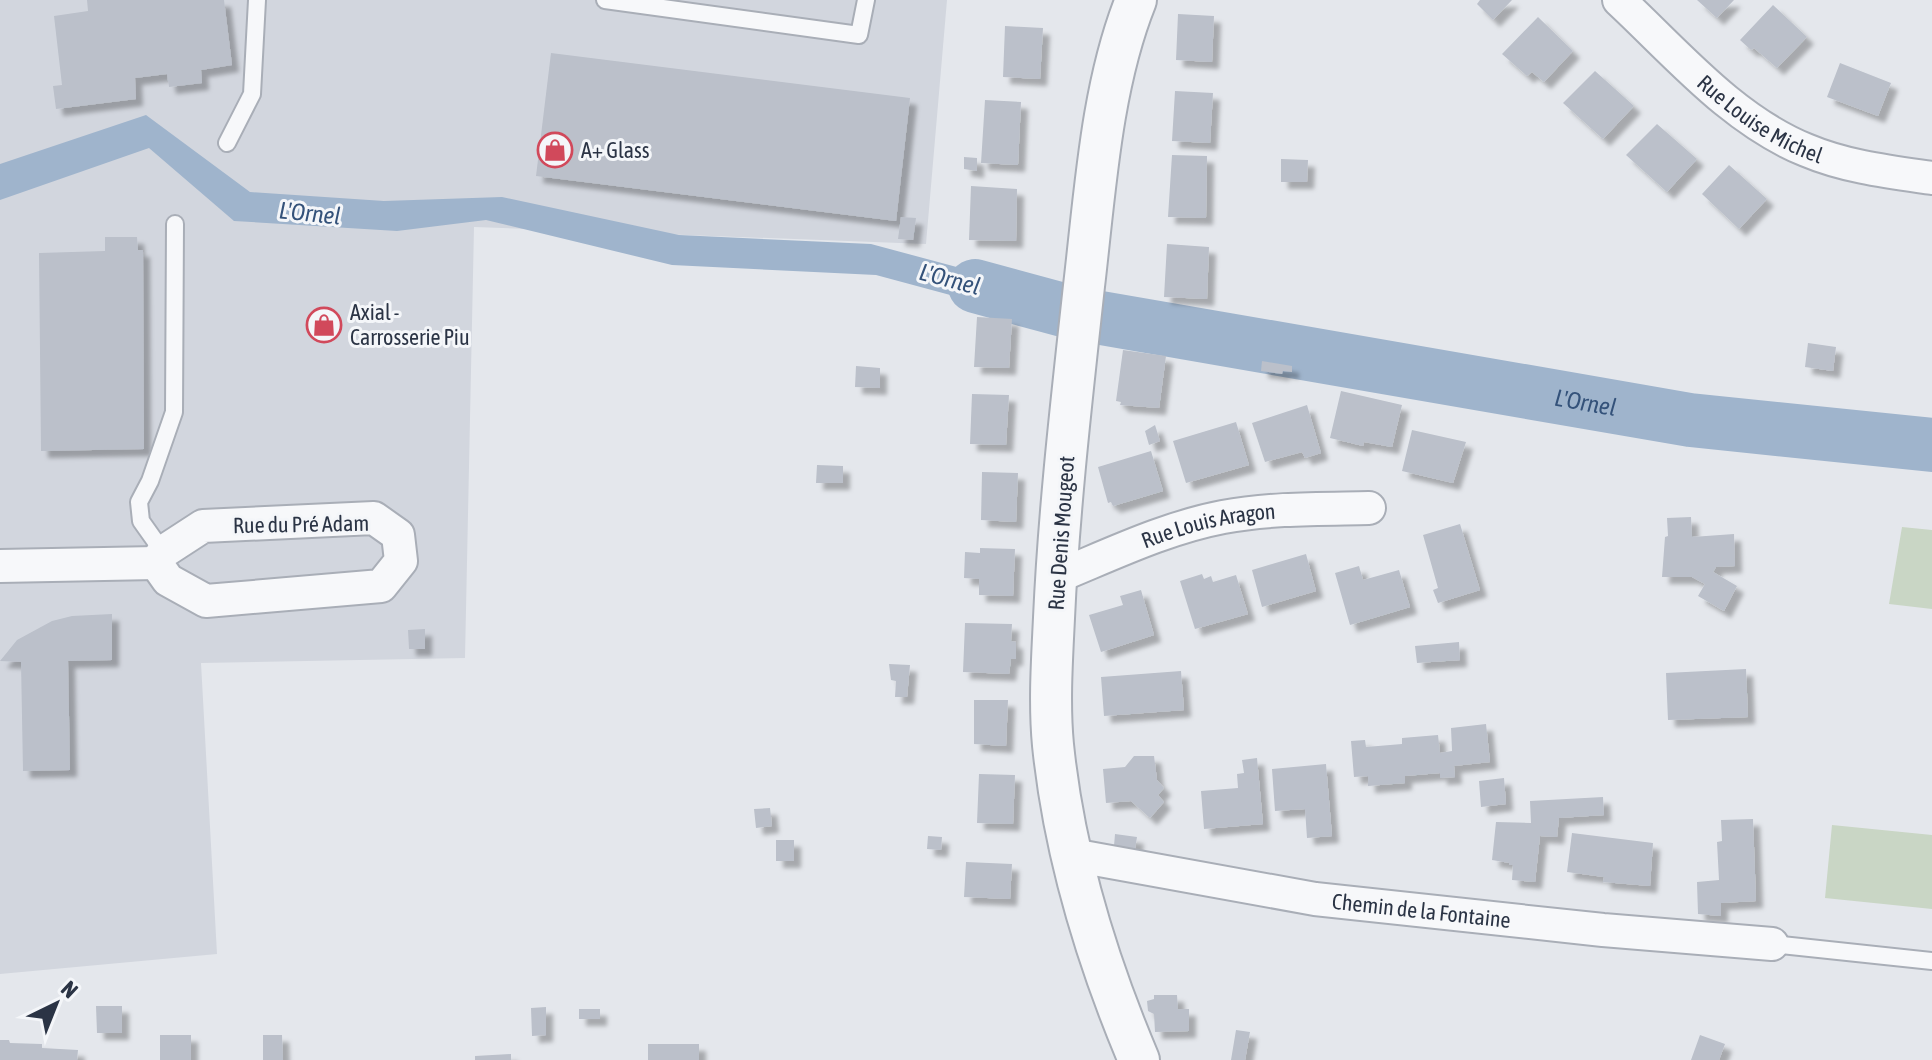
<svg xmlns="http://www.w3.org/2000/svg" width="1932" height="1060" viewBox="0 0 1932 1060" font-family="'Asap Condensed',sans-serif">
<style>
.built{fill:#d2d6de}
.green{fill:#c9d6c5}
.water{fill:#9fb4cc}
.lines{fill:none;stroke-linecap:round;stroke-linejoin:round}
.river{stroke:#9fb4cc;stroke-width:54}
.building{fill:#bbc0ca;filter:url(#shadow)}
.service-casing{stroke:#a9aeb7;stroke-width:20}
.minor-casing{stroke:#a9aeb7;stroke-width:36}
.tertiary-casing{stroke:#a9aeb7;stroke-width:44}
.service{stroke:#f7f8fa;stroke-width:16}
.minor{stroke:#f7f8fa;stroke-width:32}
.tertiary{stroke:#f7f8fa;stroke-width:40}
.labels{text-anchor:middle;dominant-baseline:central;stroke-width:6;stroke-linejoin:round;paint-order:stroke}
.street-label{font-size:22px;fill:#2b3445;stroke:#f4f6f9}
.poi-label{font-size:22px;fill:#2b3445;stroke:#f4f6f9;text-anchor:start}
.water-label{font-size:24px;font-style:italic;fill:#34527a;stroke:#f4f6f9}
</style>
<defs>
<filter id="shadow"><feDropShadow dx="7" dy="7" stdDeviation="2" flood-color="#0004"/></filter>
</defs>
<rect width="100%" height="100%" fill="#e4e7ec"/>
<path class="built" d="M0,0H947L926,244L474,227L465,658L201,663L217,954L0,974Z"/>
<path class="green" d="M1902,527L1932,530V609L1889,604Z
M1832,825L1932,835V909L1825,898Z"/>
<path class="water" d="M146,115L250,192L384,201L502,197L679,235L871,244L1046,291L1047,321L876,275L672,265L486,220L397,231L234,221L149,148L0,200V164Z"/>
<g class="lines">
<path class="river" id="s1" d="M975,286L1078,314L1690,420L1932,445"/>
</g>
<path class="building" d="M87,0H224L232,65L201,70L202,83L169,87L167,74L135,78L136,99L56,109L53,86L62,85L54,16L88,11Z
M1480,0H1512L1493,20L1477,4Z
M1697,0H1734L1717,18Z
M1773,5L1807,37L1777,68L1754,48L1751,50L1740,40Z
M1178,14L1214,16L1212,62L1176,60Z
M1538,17L1573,51L1544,82L1532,72L1527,76L1502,54Z
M1005,26L1043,28L1040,79L1003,77Z
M551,53L910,98L896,221L536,176Z
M1840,63L1891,83L1878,116L1827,97Z
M1595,71L1634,106L1603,139L1563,103Z
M1175,91L1213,93L1210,143L1172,141Z
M985,100L1021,102L1018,165L981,163Z
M1657,124L1697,159L1667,192L1626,155Z
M1172,155L1207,156L1206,218L1168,217Z
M964,157L977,158V171L964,169Z
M1281,159L1308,160L1307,182H1281Z
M1729,165L1767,199L1739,229L1702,194Z
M971,186L1017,189L1016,241L969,240Z
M901,217L916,218L913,240L898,239Z
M105,237H137L138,250H143L144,449L41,451L39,253L105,251Z
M1167,244L1209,247L1207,299L1164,297Z
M977,317L1012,319L1009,368L974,367Z
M1808,343L1836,347L1833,371L1805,367Z
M1123,350L1166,356L1159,408L1120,405L1121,402L1116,401Z
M1262,361L1292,366V372L1283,371L1282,374L1261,371Z
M856,366L880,368V388L855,387Z
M1341,391L1402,405L1392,447L1364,442L1363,446L1330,438Z
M972,394L1009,395L1006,445L970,444Z
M1307,405L1321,453L1305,458L1302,452L1265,462L1252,423Z
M1236,422L1249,465L1186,483L1173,441Z
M1155,425L1160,441L1149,445L1145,431Z
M1412,430L1466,442L1453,483L1402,471Z
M1151,451L1163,491L1113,506L1111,502L1108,503L1098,467Z
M817,465L843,466V483H816Z
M982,472L1018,473L1016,522L981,520Z
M1691,517L1692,537L1734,534L1735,566L1716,567L1713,572L1737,586L1724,611L1698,596L1705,584L1692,577H1662L1665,537L1668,536L1667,518Z
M1460,524L1480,590L1438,603L1433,590L1438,588L1423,535Z
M980,548L1015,549L1013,596L979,595V579L964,578L965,552L980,553Z
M1306,554L1316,591L1262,607L1252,570Z
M1359,566L1363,580L1399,570L1410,607L1350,625L1335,573Z
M1202,574L1204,579L1211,576L1213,582L1236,575L1248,614L1195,629L1180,581Z
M1141,590L1154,635L1101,652L1089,615L1123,605L1120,596Z
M112,614V660L68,661L70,770L23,771L21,662L0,661L17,640L52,621L72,616Z
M965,623L1012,624L1011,641L1016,642V659H1011L1009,674L963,672Z
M425,629V649H409L408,630Z
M1459,642L1460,660L1417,663L1415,646Z
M889,664L910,665L907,697H895L896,681L891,680Z
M1746,669L1748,717L1668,720L1666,673Z
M1181,671L1184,710L1104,716L1101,677Z
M974,700H1008L1006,746L974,744Z
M1486,724L1490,762L1454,766L1455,777L1440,778V773L1405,776V783L1368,786V776L1354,777L1351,741L1365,740L1366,747L1402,744V738L1438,735L1440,753L1452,751L1451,728Z
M1134,756H1154L1157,780L1164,788L1158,795L1164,802L1150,818L1131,801L1106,803L1103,769L1125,767Z
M1257,758L1263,824L1204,829L1201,791L1238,788L1237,774L1244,773L1242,760Z
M1326,764L1332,836L1307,838L1305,809L1275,811L1272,769Z
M979,774L1015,775L1013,824L977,823Z
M1504,778L1506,804L1481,807L1479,781Z
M1603,797L1604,815L1559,818L1557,837L1540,836L1535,882L1512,880L1513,865H1509L1510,863L1492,860L1496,822L1531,823L1530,801Z
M770,808L772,826L756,828L754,809Z
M1753,819L1756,901L1721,903V916L1698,914L1697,882L1719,880L1717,842L1722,841L1721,820Z
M1572,833L1653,843L1650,886L1603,882L1604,877L1567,872Z
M1115,834L1137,837L1135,849L1114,846Z
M928,836L942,837L941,850L927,849Z
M776,840H794V861H776Z
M966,862L1012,864L1010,899L964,897Z
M1154,995H1177L1178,1009H1189V1031L1155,1032L1154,1014L1148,1011L1147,1001L1154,999Z
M96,1006H122V1033H97Z
M546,1007V1035L532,1036L531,1008Z
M579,1009H600V1019H579Z
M1236,1030L1250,1032L1245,1060H1231Z
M160,1035H191V1060H160Z
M263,1035H282L283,1060H263Z
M1700,1035L1725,1044L1719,1060H1691Z
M0,1040H9L10,1043L42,1044V1048L78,1050L77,1060H0Z
M648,1044H699V1060H648Z
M511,1054V1060H475V1056Z"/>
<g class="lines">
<g class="service-casing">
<path id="service" d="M605,0L859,35L866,0
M227,143L252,94L257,0
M163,552L141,521L139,502L150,481L174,412L175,224
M1772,944L1932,961"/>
</g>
<g class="minor-casing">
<g id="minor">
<path id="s2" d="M1619,0C1676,53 1732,120 1806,150C1846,167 1890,172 1932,178"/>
<path d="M374,518L398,535L401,561L381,586L206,601L168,580L156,563L163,552L203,526Z"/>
<path d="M0,566L156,563"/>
<path id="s3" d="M1056,577C1110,555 1165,528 1223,517C1271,508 1321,509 1369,508"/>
<path id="s4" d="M1072,855L1315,899L1603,930L1772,944"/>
</g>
</g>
<g class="tertiary-casing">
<path id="tertiary" d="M1136,0C1101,87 1095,193 1084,286C1072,396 1059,507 1054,618C1052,660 1049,703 1053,745C1064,852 1097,961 1139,1060"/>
</g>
<use href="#service" class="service"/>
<use href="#minor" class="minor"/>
<use href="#tertiary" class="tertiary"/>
</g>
<defs>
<g id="shop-ring" transform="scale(1.8)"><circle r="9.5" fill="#f4f6f9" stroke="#d1495b" stroke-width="1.5"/><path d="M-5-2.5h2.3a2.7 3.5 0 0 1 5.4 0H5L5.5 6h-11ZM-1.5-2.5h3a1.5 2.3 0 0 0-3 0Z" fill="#d1495b"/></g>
</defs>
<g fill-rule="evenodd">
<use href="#shop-ring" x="555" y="150"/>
<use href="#shop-ring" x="324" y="325"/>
</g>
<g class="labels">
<g class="street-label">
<text stroke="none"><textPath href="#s2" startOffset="186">Rue Louise Michel</textPath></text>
<text transform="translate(301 524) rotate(-1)">Rue du Pré Adam</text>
<text stroke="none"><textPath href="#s3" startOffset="162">Rue Louis Aragon</textPath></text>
<text transform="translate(1061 533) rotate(-86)">Rue Denis Mougeot</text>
<text stroke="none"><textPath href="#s4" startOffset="354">Chemin de la Fontaine</textPath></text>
</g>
<g class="poi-label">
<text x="581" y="150">A+ Glass</text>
<text x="350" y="312">Axial -<tspan x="350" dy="25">Carrosserie Piu</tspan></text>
</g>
<g class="water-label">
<text transform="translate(310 213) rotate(6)">L'Ornel</text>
<text transform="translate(950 279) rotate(15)">L'Ornel</text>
<text stroke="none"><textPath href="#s1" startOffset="622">L'Ornel</textPath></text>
</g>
</g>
<g transform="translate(56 1004) rotate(43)" stroke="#f4f6f9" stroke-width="6" paint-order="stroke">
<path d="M0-6L14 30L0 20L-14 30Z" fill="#2b3445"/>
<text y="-12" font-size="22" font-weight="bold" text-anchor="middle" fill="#2b3445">N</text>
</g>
</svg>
